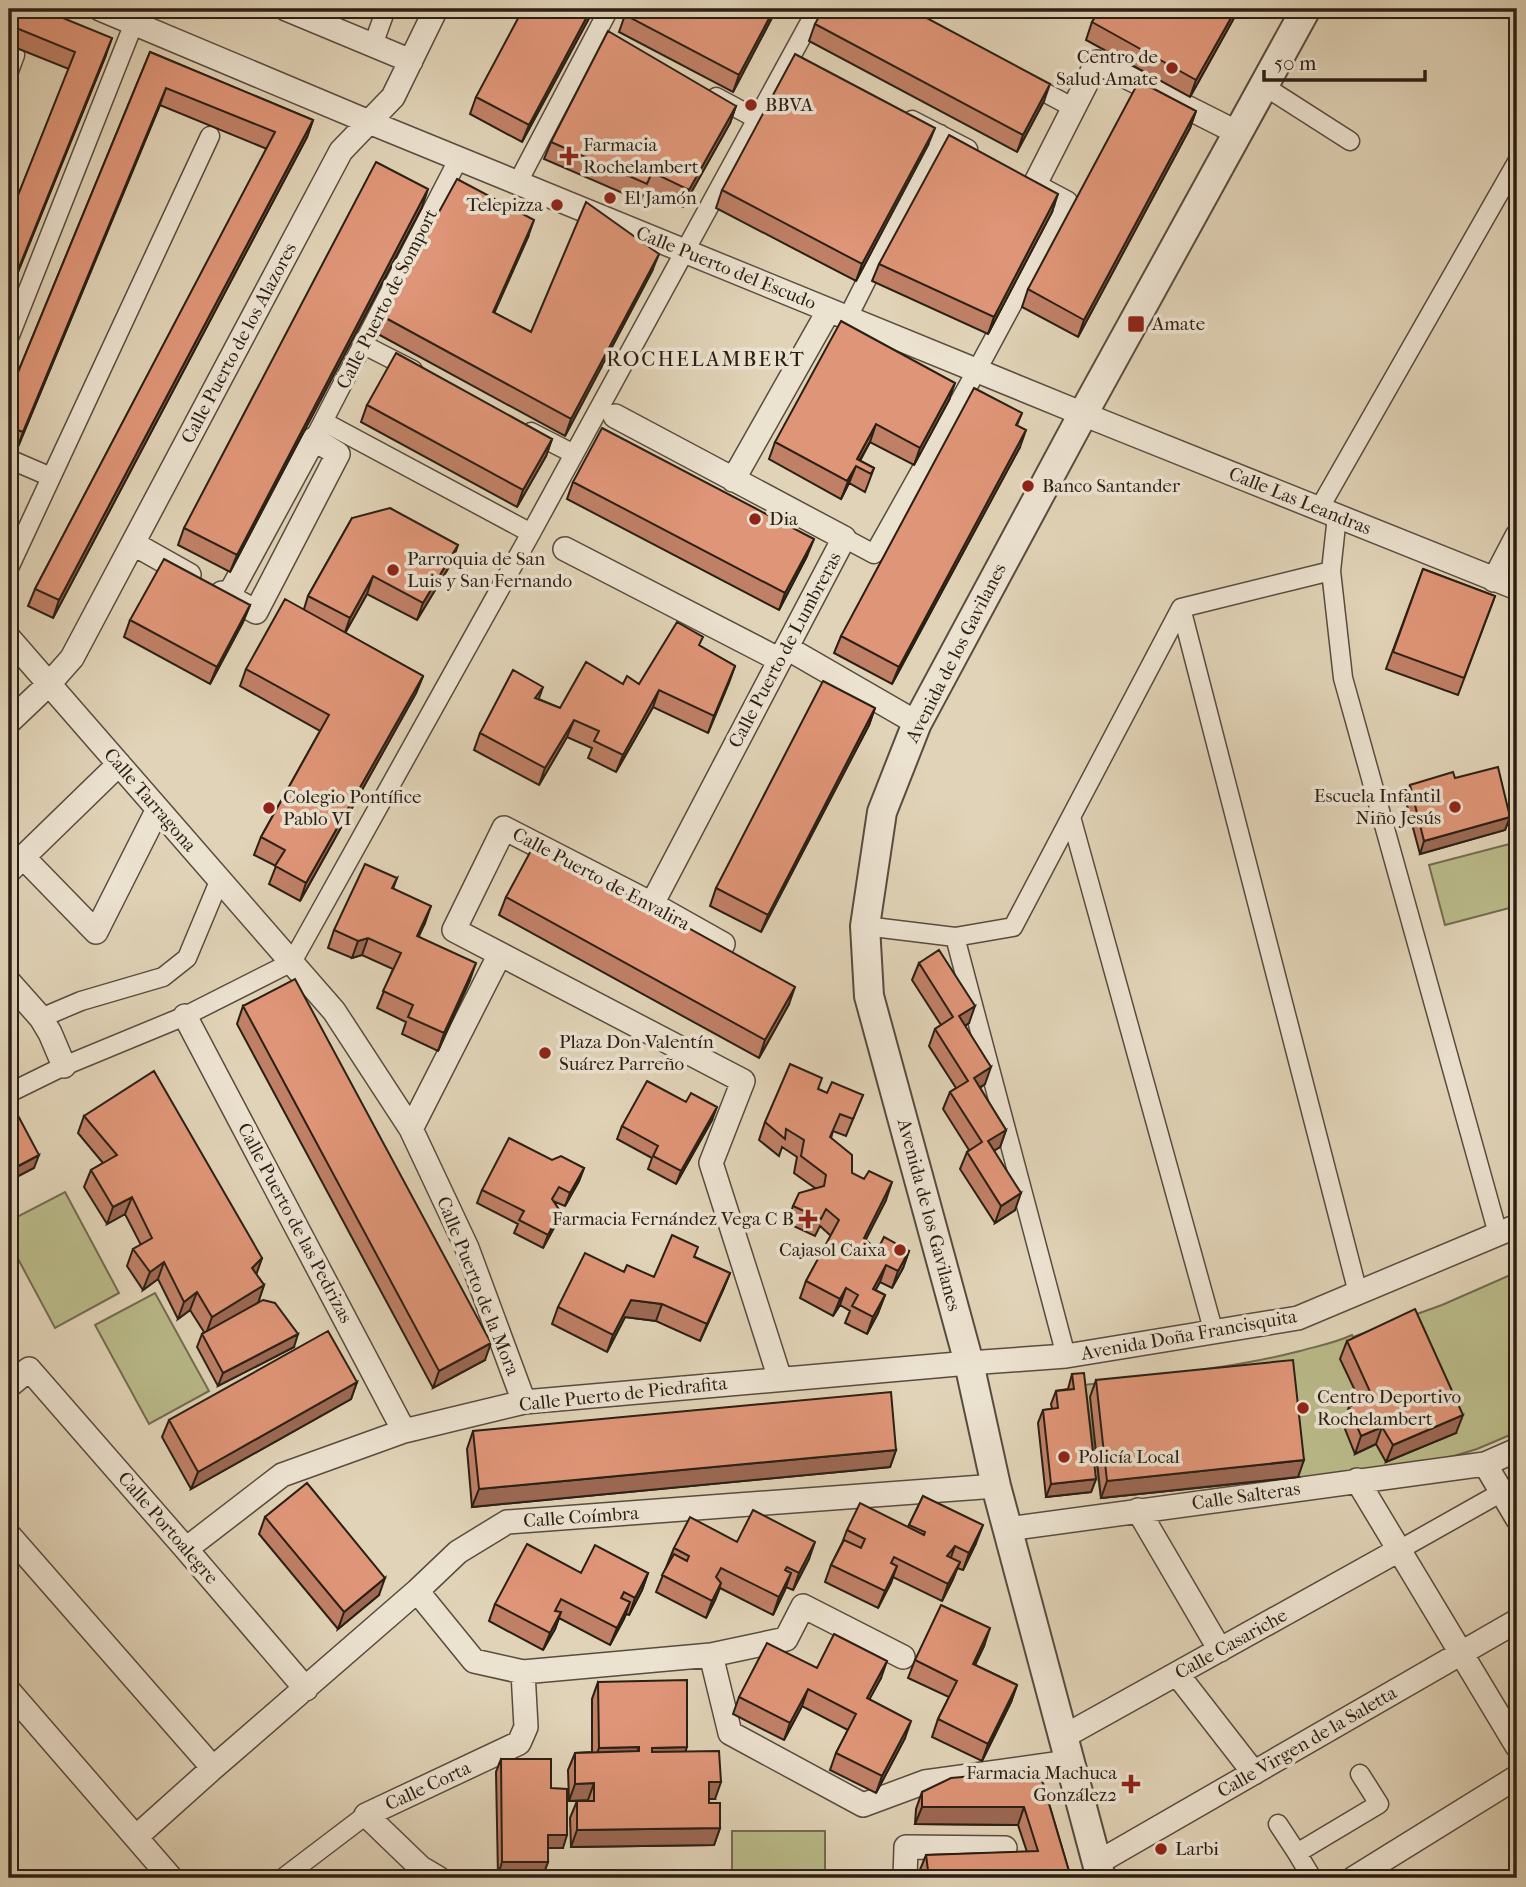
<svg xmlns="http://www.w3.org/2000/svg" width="1526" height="1887" viewBox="0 0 1526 1887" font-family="'IM FELL French Canon',serif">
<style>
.green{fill:#baba89;stroke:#726c4f;stroke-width:2}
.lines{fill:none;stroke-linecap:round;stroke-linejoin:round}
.pedestrian-casing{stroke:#584c3e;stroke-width:21}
.minor-casing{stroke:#584c3e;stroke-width:26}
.tertiary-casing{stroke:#584c3e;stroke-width:32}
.pedestrian{stroke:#ece2d0;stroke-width:18}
.minor{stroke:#ece2d0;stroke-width:23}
.tertiary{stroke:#ece2d0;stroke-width:28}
.wall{fill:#c08066;stroke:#2b1f15;stroke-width:2}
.shaded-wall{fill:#9c6853;stroke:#2b1f15;stroke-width:2}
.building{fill:#df9577;stroke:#2b1f15;stroke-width:2}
.poi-dot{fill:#8f2418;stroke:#ece2d0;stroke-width:2.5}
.labels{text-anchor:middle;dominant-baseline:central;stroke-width:7;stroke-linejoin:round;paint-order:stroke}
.poi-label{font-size:19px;fill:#2b1f15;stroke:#ece2d0;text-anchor:start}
.street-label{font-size:19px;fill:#2b1f15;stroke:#ece2d0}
.neighbourhood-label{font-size:21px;letter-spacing:2px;fill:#2b1f15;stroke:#ece2d0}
</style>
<rect width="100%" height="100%" fill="#e1d3b7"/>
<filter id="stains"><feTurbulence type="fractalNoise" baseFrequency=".00286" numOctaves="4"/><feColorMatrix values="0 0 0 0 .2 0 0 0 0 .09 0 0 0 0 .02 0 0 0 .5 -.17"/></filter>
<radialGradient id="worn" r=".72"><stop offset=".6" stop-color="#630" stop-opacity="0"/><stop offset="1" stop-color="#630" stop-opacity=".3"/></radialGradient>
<path class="green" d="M1517,842V906L1445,925L1429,865Z
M65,1192L119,1293L55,1328L9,1242V1221Z
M1517,1272V1432L1477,1449L1454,1456L1386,1471L1295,1478L1101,1498L1085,1385C1157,1375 1230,1369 1300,1351C1318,1346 1335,1343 1352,1335L1353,1337L1442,1305Z
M155,1293L209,1391L149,1424L95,1325Z
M732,1831H825V1878H732Z"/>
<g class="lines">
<g class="pedestrian-casing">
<path id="pedestrian" d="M373,45L386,9
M9,71L15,55
M1027,83L1074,108
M1264,86L1350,141
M716,97L757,119
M912,120L968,149
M518,182L609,9
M848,317L940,134
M9,338L134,23
M364,345L413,370
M324,422L531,533
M531,432L574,454
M314,439L459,158
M9,459L51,477
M1319,509L1517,162
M1337,516L1331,571L1343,678L1498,1234
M844,538L874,554L977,370L1068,201L1036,184
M9,568L210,136
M1181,608L1358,1293
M1071,817L1214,1333
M865,926L955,937L1013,927L1181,608L1331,571
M955,937L1066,1356
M41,1018L81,1001L163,977L187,958L220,879
M9,1093L64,1066L185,1016L292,962L531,533L817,9
M1399,1550L1502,1492
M1278,1824L1297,1853
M283,1878L366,1815
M1312,1878L1297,1853L1379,1804L1360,1774"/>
</g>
<g class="minor-casing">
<path id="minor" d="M100,9L369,122L1083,414L1517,588
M286,9L411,61
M1035,184L1097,62L1238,133
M615,416L844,538L652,904
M733,480L829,310
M134,544L189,575
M565,549L780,660
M1494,580L1517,536
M222,593L256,612L338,454L314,439L228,597
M9,638L334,1011L411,1129L467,1248L524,1402
M787,648L917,723
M9,722L49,684L72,658L341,151L393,97L436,9
M23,857L96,932L158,809
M9,871L119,764
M723,944L652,904L504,828L454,930L743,1081L711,1163L780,1379
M9,982L41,1018L50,1033L64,1066
M185,1016L404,1431
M411,1129L500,954
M9,1386L29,1369L186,1549L306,1689
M1485,1464L1517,1518
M1357,1480L1517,1746
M1138,1510L1220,1650
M1008,1529L1485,1464L1517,1450
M9,1535L213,1768
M186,1549L282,1475L404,1431L524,1402L969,1363L1066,1356L1298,1318L1517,1226
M417,1591L474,1661L523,1672L711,1655L730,1733L863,1805L925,1782L1069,1762
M711,1655L786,1639L803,1606L903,1657
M1177,1674L1254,1773
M9,1691L171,1878
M1063,1737L1399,1550
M136,1837L213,1768L417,1591L458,1552L507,1522L996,1486
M1097,1863L1517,1621
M438,1878L421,1868L366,1815L519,1743L526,1727L523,1672
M905,1878L906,1847L1005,1848
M1354,1878L1517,1777"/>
</g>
<g class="tertiary-casing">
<path id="tertiary" d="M1101,1878L996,1486L969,1363L869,996L865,926L882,812L917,723L1083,414L1306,9"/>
</g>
<use href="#pedestrian" class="pedestrian"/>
<use href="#minor" class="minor"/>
<use href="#tertiary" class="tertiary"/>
</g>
<path class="wall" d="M9,9L106,55L9,294V218L69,69L9,45Z
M594,9L522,142L470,114L476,97Z
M1239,9L1190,97L1086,40L1092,22Z
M775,12L733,92L619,32L625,15Z
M815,24L1044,101L1017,152L809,41Z
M150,52L313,120L307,137L53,618L28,606L35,589L267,149L160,105L17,449L9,446V394Z
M736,106L730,123L683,207L645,189L641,201L544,159L551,142Z
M1196,111L1190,128L1078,337L1022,307L1028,289Z
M928,145L856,281L716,208L722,190Z
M422,207L230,572L178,545L184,528Z
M1052,212L988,334L872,281L879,264Z
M528,237L494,313L531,332L652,271L565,436L376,333L382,316Z
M949,400L914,465L870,442L860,461L874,468L865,492L849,483L841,499L769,459L775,442Z
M367,405L552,439L546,456L517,507L361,422Z
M1022,413L1017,425L1020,447L892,684L834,653L841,636Z
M573,482L807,556L779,610L567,499Z
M352,518L452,562L417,620L367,594L345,633L423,676L416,693L300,901L269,884L276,866L254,855L261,837L320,731L240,686L246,669L304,609L308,596Z
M1423,569L1495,596L1458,695L1386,669Z
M250,605L243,622L210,684L124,637L130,620Z
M699,646L735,666L708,733L653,707L616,772L588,758L592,748L567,737L539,785L474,750L480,733L539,699L560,708L623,684H639Z
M1517,680V697L1512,695Z
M875,708L869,725L761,932L710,906L716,888Z
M1455,778L1510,817L1505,830L1420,854L1405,798L1410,785Z
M397,878L393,889L425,923L418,936L470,980L438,1051L402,1034L406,1022L377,1008L393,969L362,955L352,958L328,948L334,930Z
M506,897L789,1004L759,1058L499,915Z
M919,963L969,1023L965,1026L985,1084L980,1088L1006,1130L1000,1147L994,1150L1015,1210L995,1223L960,1169L967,1152L969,1150L943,1109L950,1092L956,1088L929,1046L935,1029L941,1025L912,980Z
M243,1006L485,1360L433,1388L237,1024Z
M818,1089L827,1093L863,1095L846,1136L833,1131L831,1138L852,1173L886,1200L865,1239L877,1251H909L903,1268L892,1288L880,1282L875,1290L885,1295L878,1313L867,1334L845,1323L850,1311L840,1305L833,1316L800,1298L806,1281L831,1236L820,1226L815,1236L787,1223L793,1206L815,1188L794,1173L797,1157L782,1147L779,1156L759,1140L765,1122Z
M84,1116L262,1258L256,1274L264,1285L258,1303L294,1347L218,1386L197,1347L202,1334L204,1332L190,1310L178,1319L158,1279L143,1290L127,1266L133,1249L141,1245L125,1214L107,1224L84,1187L91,1170L103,1163L78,1133Z
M712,1120L676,1184L648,1169L652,1158L617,1139L622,1126Z
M552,1160L584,1168L579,1181L565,1206L553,1201L560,1211L556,1224L543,1248L514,1233L518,1224L477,1203L482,1190Z
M695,1257L730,1273L723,1290L700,1341L656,1321L625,1317L607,1352L552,1324L558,1307L624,1272L654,1277Z
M1347,1341L1456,1433L1386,1462L1376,1444L1355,1454L1343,1424L1349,1407L1360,1401L1340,1359Z
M1072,1374L1096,1479L1091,1492L1046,1497L1038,1423L1043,1410L1052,1409L1051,1404L1056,1391L1068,1389Z
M1096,1380L1298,1477L1101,1498L1090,1397Z
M357,1382L351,1399L191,1489L162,1437L169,1420Z
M473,1431L896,1450L890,1467L472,1507L467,1449Z
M923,1496L976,1543L963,1570L957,1568L953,1579L942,1601L893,1577L878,1608L825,1582L831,1565L842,1543L847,1530L908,1527Z
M265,1517L379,1595L338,1629L259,1534Z
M737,1542L809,1559L793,1590L786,1587L773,1615L720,1588L715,1600L706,1618L656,1592L674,1548Z
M581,1573H648L642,1590L629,1615L626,1614L610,1645L559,1618L555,1629L543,1650L489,1621L495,1604Z
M984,1646L975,1665L1017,1685L1011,1702L982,1761L932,1737L938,1719L949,1697L908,1678L915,1660Z
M817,1668L881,1678L869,1699L905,1738L876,1793L830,1770L836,1753L848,1730L802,1706L784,1740L733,1714L739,1697Z
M598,1682L686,1751L715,1799H709V1803L720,1828L714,1845L571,1847L570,1818L577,1801H588H569L568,1770L575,1753L592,1752V1699Z
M501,1759L551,1788L563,1848H548V1862L543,1875H498L496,1772Z
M1039,1770L1071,1878H920L919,1872L926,1855L1027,1852L1018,1825L915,1824L916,1809L922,1792Z"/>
<path class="shaded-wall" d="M591,9H594L522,142L529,125Z
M774,9H776L775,12L733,92L739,75Z
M1236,9H1239L1190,97L1196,80Z
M112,38L106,55L9,294V292Z
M1050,84L1044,101L1017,152L1023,135Z
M166,88L160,105L17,449L23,432Z
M736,106L730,123L683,207L689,190Z
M1196,111L1190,128L1078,337L1084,320Z
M313,120L307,137L53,618L59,600Z
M935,128L928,145L856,281L862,264Z
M428,189L422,207L230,572L237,555Z
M1058,194L1052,212L988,334L994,317Z
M534,220L528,237L487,329L493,312Z
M659,254L652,271L565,436L571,419Z
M955,383L949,400L914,465L920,448Z
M876,424L870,442L856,466L849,483L841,499L857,459Z
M1026,430L1020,447L892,684L899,667Z
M552,439L546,456L517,507L523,490Z
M814,539L807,556L779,610L785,593Z
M458,545L452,562L417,620L423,603Z
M373,576L367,594L344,635L350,618Z
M250,605L243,622L210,684L217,667Z
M735,666L729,683L708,733L714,716Z
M423,676L416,693L300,901L306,883Z
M543,687L537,704L535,698Z
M659,690L653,707L616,772L623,755Z
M875,708L869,725L761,932L768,915Z
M574,720L567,737L539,785L545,768Z
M1510,817L1505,830L1420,854L1424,841Z
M431,906L425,923L411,953L417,936Z
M368,938L362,955L352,958L358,941Z
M476,963L470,980L438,1051L444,1033Z
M795,987L789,1004L759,1058L765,1040Z
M975,1006L969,1023L953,1033L959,1016Z
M991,1067L985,1084L967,1095L974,1078Z
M717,1107L712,1120L676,1184L681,1171Z
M1006,1130L1000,1147L982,1158L988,1141Z
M39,1155L34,1168L9,1181V1171Z
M584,1168L579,1181L565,1206L570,1193Z
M892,1182L886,1200L858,1255L864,1238Z
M1021,1193L1015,1210L995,1223L1001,1206Z
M132,1197L125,1214L107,1224L113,1207Z
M560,1211L556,1224L543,1248L548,1235Z
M909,1251L903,1268L892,1288L898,1271Z
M262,1258L256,1275L252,1268Z
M164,1262L158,1279L143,1290L150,1272Z
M886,1265L880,1282L867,1306L873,1289Z
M730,1273L723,1290L700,1341L707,1324Z
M264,1285L258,1303L206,1334L212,1317Z
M846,1288L840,1305L833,1316L840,1299Z
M197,1292L190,1310L178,1319L184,1302Z
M885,1295L878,1313L867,1334L873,1317Z
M631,1300L662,1304L656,1321L625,1317L607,1352L613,1335Z
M298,1334L294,1347L218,1386L223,1373Z
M491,1343L485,1360L433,1388L439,1371Z
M357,1382L351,1399L191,1489L198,1472Z
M1463,1415L1456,1433L1386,1462L1393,1445Z
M1382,1427L1376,1444L1355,1454L1361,1436Z
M896,1450L890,1467L472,1507L479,1489Z
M1304,1460L1298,1477L1101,1498L1107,1481Z
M1096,1479L1091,1492L1046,1497L1051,1484Z
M983,1525L976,1543L963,1570L969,1553Z
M815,1542L809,1559L793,1590L799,1573Z
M955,1546L949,1563L947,1556Z
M960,1562L953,1579L942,1601L948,1584Z
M897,1566L891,1583L878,1608L885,1591Z
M648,1573L642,1590L629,1615L635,1598Z
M791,1573L785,1590L773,1615L779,1597Z
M385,1578L379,1595L338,1629L344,1612Z
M721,1583L715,1600L706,1618L712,1601Z
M630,1602L624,1619L610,1645L617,1628Z
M561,1612L555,1629L543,1650L550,1633Z
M990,1628L984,1646L967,1681L973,1664Z
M887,1661L881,1678L861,1715L867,1698Z
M1017,1685L1011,1702L982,1761L988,1744Z
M808,1689L802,1706L784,1740L790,1723Z
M911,1721L905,1738L876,1793L882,1776Z
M639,1747L632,1765H593L599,1748Z
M687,1747L681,1764L646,1765L652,1748Z
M709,1782H721L715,1799H703Z
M594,1783L588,1800L569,1801L575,1784Z
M922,1807H1024L1018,1825L915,1824Z
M720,1828L714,1845L571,1847L577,1830Z
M548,1835H567L563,1848H543Z
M502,1862H548L543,1875H498Z"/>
<path class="building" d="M9,9H41L112,38L9,292V218L75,52L9,25Z
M523,9H591L529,125L476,97Z
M629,9H774L739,75L625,15Z
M823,9H910L1050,84L1023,135L815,24Z
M1100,9H1236L1196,80L1092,22Z
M608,31L736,106L689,190L652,172L647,184L551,142Z
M150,52L313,120L59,600L35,589L275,132L166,88L23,432L9,427V394Z
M795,54L935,128L862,264L722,190Z
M1139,81L1196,111L1084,320L1028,289Z
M949,135L1058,194L994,317L879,264Z
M376,162L428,189L237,555L184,528Z
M457,179L534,220L493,312L531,332L586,202L659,254L571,419L382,316Z
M841,321L955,383L920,448L876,424L857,459L874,468L871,474L856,466L847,481L775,442Z
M396,353L552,439L523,490L367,405Z
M974,388L1022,413L1016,425L1026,430L899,667L841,636Z
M602,428L814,539L785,593L573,482Z
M9,465L12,467L9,475Z
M390,508L458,545L423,603L373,576L350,618L308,596L352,518Z
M164,559L250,605L217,667L130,620Z
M1423,569L1495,596L1464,678L1393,652Z
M285,599L423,676L306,883L275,866L285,850L261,837L329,715L246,669Z
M677,622L703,637L699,645L735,666L714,716L659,690L623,755L594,741L599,731L574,720L545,768L480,733L513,670L543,687L535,698L560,708L586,662L623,684L627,676L639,684Z
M823,681L875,708L768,915L716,888Z
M1498,767L1510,817L1424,841L1410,785L1453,772L1455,778Z
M535,843L795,987L765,1040L506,897Z
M365,864L397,878L392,888L431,906L417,936L476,963L444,1033L408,1017L413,1005L383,991L401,953L368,938L358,941L334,930Z
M939,950L975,1006L959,1016L991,1067L974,1078L1006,1130L988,1141L1021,1193L1001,1206L967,1152L982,1142L950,1092L968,1081L935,1029L953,1017L919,963Z
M295,979L491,1343L439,1371L243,1006Z
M790,1064L822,1078L818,1089L827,1093L832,1082L863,1095L853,1119L840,1114L830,1137L852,1155V1173L864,1179L869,1171L892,1182L864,1238L877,1251L884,1237L909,1251L898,1271L886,1265L873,1289L885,1295L873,1317L852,1306L858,1295L846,1288L840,1299L806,1281L839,1220L826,1209L821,1219L793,1206L799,1193L824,1186L826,1175L801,1156L804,1140L786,1129L785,1139L765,1122Z
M154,1071L262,1258L252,1268L264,1285L212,1317L197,1292L184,1302L164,1262L150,1272L133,1249L152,1238L132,1197L113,1207L91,1170L117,1155L84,1116Z
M647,1081L686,1102L691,1093L717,1107L681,1171L653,1156L658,1146L622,1126Z
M15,1110L39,1155L9,1171V1113Z
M509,1138L552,1160L561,1156L584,1168L570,1193L559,1187L552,1199L560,1211L548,1235L519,1220L524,1211L482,1190Z
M672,1235L698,1247L694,1257L730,1273L707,1324L662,1304L631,1300L613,1335L558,1307L585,1253L624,1272L627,1265L654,1277Z
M263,1300L275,1303L298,1334L223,1373L202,1334Z
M1415,1309L1463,1415L1393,1445L1382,1427L1361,1436L1349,1407L1372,1396L1347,1341Z
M328,1331L357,1382L198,1472L169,1420Z
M1293,1360L1304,1460L1107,1481L1096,1380Z
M1084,1373L1096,1479L1051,1484L1043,1410L1058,1408L1056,1391L1074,1389L1072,1374Z
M891,1392L896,1450L479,1489L473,1431Z
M307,1483L385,1578L344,1612L265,1517Z
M923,1496L983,1525L969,1553L955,1546L947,1556L960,1562L948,1584L894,1557L891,1563L897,1566L885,1591L831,1565L844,1540L861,1548L865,1539L847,1530L860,1503L924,1535L925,1532L909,1525Z
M753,1510L815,1542L799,1573L787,1567L785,1570L791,1573L779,1597L721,1568L716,1577L721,1583L712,1601L662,1575L674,1554L687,1561L689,1556L674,1548L690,1517L737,1542Z
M527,1544L581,1573L595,1545L648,1573L635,1598L624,1592L621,1598L630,1602L617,1628L561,1599L555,1611L561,1612L550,1633L495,1604Z
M941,1605L990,1628L973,1664L1017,1685L988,1744L938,1719L957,1681L915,1660Z
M834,1634L887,1661L867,1698L911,1721L882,1776L836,1753L856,1714L808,1689L790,1723L739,1697L767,1643L817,1668Z
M687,1680V1747L652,1748V1752L719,1751L721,1782H709V1803H720V1828L577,1830V1801H594V1783L575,1784V1753L639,1751V1747L599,1748L598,1682Z
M501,1759H551V1788L567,1789V1835H548V1862H502Z
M1039,1770L1071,1878H929L926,1855L1038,1851L1024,1807H922V1792L951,1778Z"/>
<g class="poi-dot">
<circle cx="1172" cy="68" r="7"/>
<circle cx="751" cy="105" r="7"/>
<path d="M565.5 145.5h7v7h7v7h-7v7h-7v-7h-7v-7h7z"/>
<circle cx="610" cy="198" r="7"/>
<circle cx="557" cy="205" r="7"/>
<rect x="1127" y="315" width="18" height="18" rx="3.5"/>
<circle cx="1028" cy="486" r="7"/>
<circle cx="755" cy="519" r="7"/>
<circle cx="393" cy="570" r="7"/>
<circle cx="1455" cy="807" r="7"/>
<circle cx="269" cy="808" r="7"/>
<circle cx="545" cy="1053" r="7"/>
<path d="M804.5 1208.5h7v7h7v7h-7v7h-7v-7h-7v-7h7z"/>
<circle cx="900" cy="1250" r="7"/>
<circle cx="1303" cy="1408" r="7"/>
<circle cx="1064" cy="1457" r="7"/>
<path d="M1127.5 1773.5h7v7h7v7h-7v7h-7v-7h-7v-7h7z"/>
<circle cx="1161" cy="1849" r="7"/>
</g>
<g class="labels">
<g class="poi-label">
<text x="1158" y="57" text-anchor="end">Centro de<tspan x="1158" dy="22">Salud Amate</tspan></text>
<text x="765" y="105">BBVA</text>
<text x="583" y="145">Farmacia<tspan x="583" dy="22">Rochelambert</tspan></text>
<text x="624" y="198">El Jamón</text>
<text x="543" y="205" text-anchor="end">Telepizza</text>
<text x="1152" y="324">Amate</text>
<text x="1042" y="486">Banco Santander</text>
<text x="769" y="519">Dia</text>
<text x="407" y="559">Parroquia de San<tspan x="407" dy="22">Luis y San Fernando</tspan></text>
<text x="1441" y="796" text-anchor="end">Escuela Infantil<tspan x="1441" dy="22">Niño Jesús</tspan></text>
<text x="283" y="797">Colegio Pontífice<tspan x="283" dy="22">Pablo VI</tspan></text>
<text x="559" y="1042">Plaza Don Valentín<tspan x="559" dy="22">Suárez Parreño</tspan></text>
<text x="794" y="1219" text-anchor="end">Farmacia Fernández Vega C B</text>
<text x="886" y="1250" text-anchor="end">Cajasol Caixa</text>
<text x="1317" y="1397">Centro Deportivo<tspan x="1317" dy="22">Rochelambert</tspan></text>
<text x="1078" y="1457">Policía Local</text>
<text x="1117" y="1773" text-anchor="end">Farmacia Machuca<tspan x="1117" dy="22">González2</tspan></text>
<text x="1175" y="1849">Larbi</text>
</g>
<g class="street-label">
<text transform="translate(726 268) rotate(22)">Calle Puerto del Escudo</text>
<text transform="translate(387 299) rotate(-63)">Calle Puerto de Somport</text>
<text transform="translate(239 343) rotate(-62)">Calle Puerto de los Alazores</text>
<text transform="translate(1300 501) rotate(22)">Calle Las Leandras</text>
<text transform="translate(785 650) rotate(-62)">Calle Puerto de Lumbreras</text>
<text transform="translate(956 653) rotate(-63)">Avenida de los Gavilanes</text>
<text transform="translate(150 800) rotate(49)">Calle Tarragona</text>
<text transform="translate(601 879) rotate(28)">Calle Puerto de Envalira</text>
<text transform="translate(929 1215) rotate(75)">Avenida de los Gavilanes</text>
<text transform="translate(295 1223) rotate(62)">Calle Puerto de las Pedrizas</text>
<text transform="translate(478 1286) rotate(68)">Calle Puerto de la Mora</text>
<text transform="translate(1189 1335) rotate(-10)">Avenida Doña Francisquita</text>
<text transform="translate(623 1394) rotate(-6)">Calle Puerto de Piedrafita</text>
<text transform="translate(1246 1496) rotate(-8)">Calle Salteras</text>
<text transform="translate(581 1517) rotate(-4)">Calle Coímbra</text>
<text transform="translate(168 1528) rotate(49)">Calle Portoalegre</text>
<text transform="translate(1231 1644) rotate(-29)">Calle Casariche</text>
<text transform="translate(1307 1742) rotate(-30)">Calle Virgen de la Saletta</text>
<text transform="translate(428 1786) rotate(-25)">Calle Corta</text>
</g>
<g class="neighbourhood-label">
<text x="706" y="359">ROCHELAMBERT</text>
</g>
</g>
<rect width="1526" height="1887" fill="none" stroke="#e1d3b7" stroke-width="35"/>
<rect x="10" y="10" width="1505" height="1866" fill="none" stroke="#2b1f15" stroke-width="3.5"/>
<rect x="18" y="18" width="1491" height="1852" fill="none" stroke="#2b1f15" stroke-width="2"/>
<path d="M1264 70v10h161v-10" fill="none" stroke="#2b1f15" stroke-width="3.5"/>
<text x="1274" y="70" font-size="21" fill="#2b1f15" stroke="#ece2d0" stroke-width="5" paint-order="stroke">50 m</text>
<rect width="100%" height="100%" filter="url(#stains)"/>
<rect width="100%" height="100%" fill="url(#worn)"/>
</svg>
